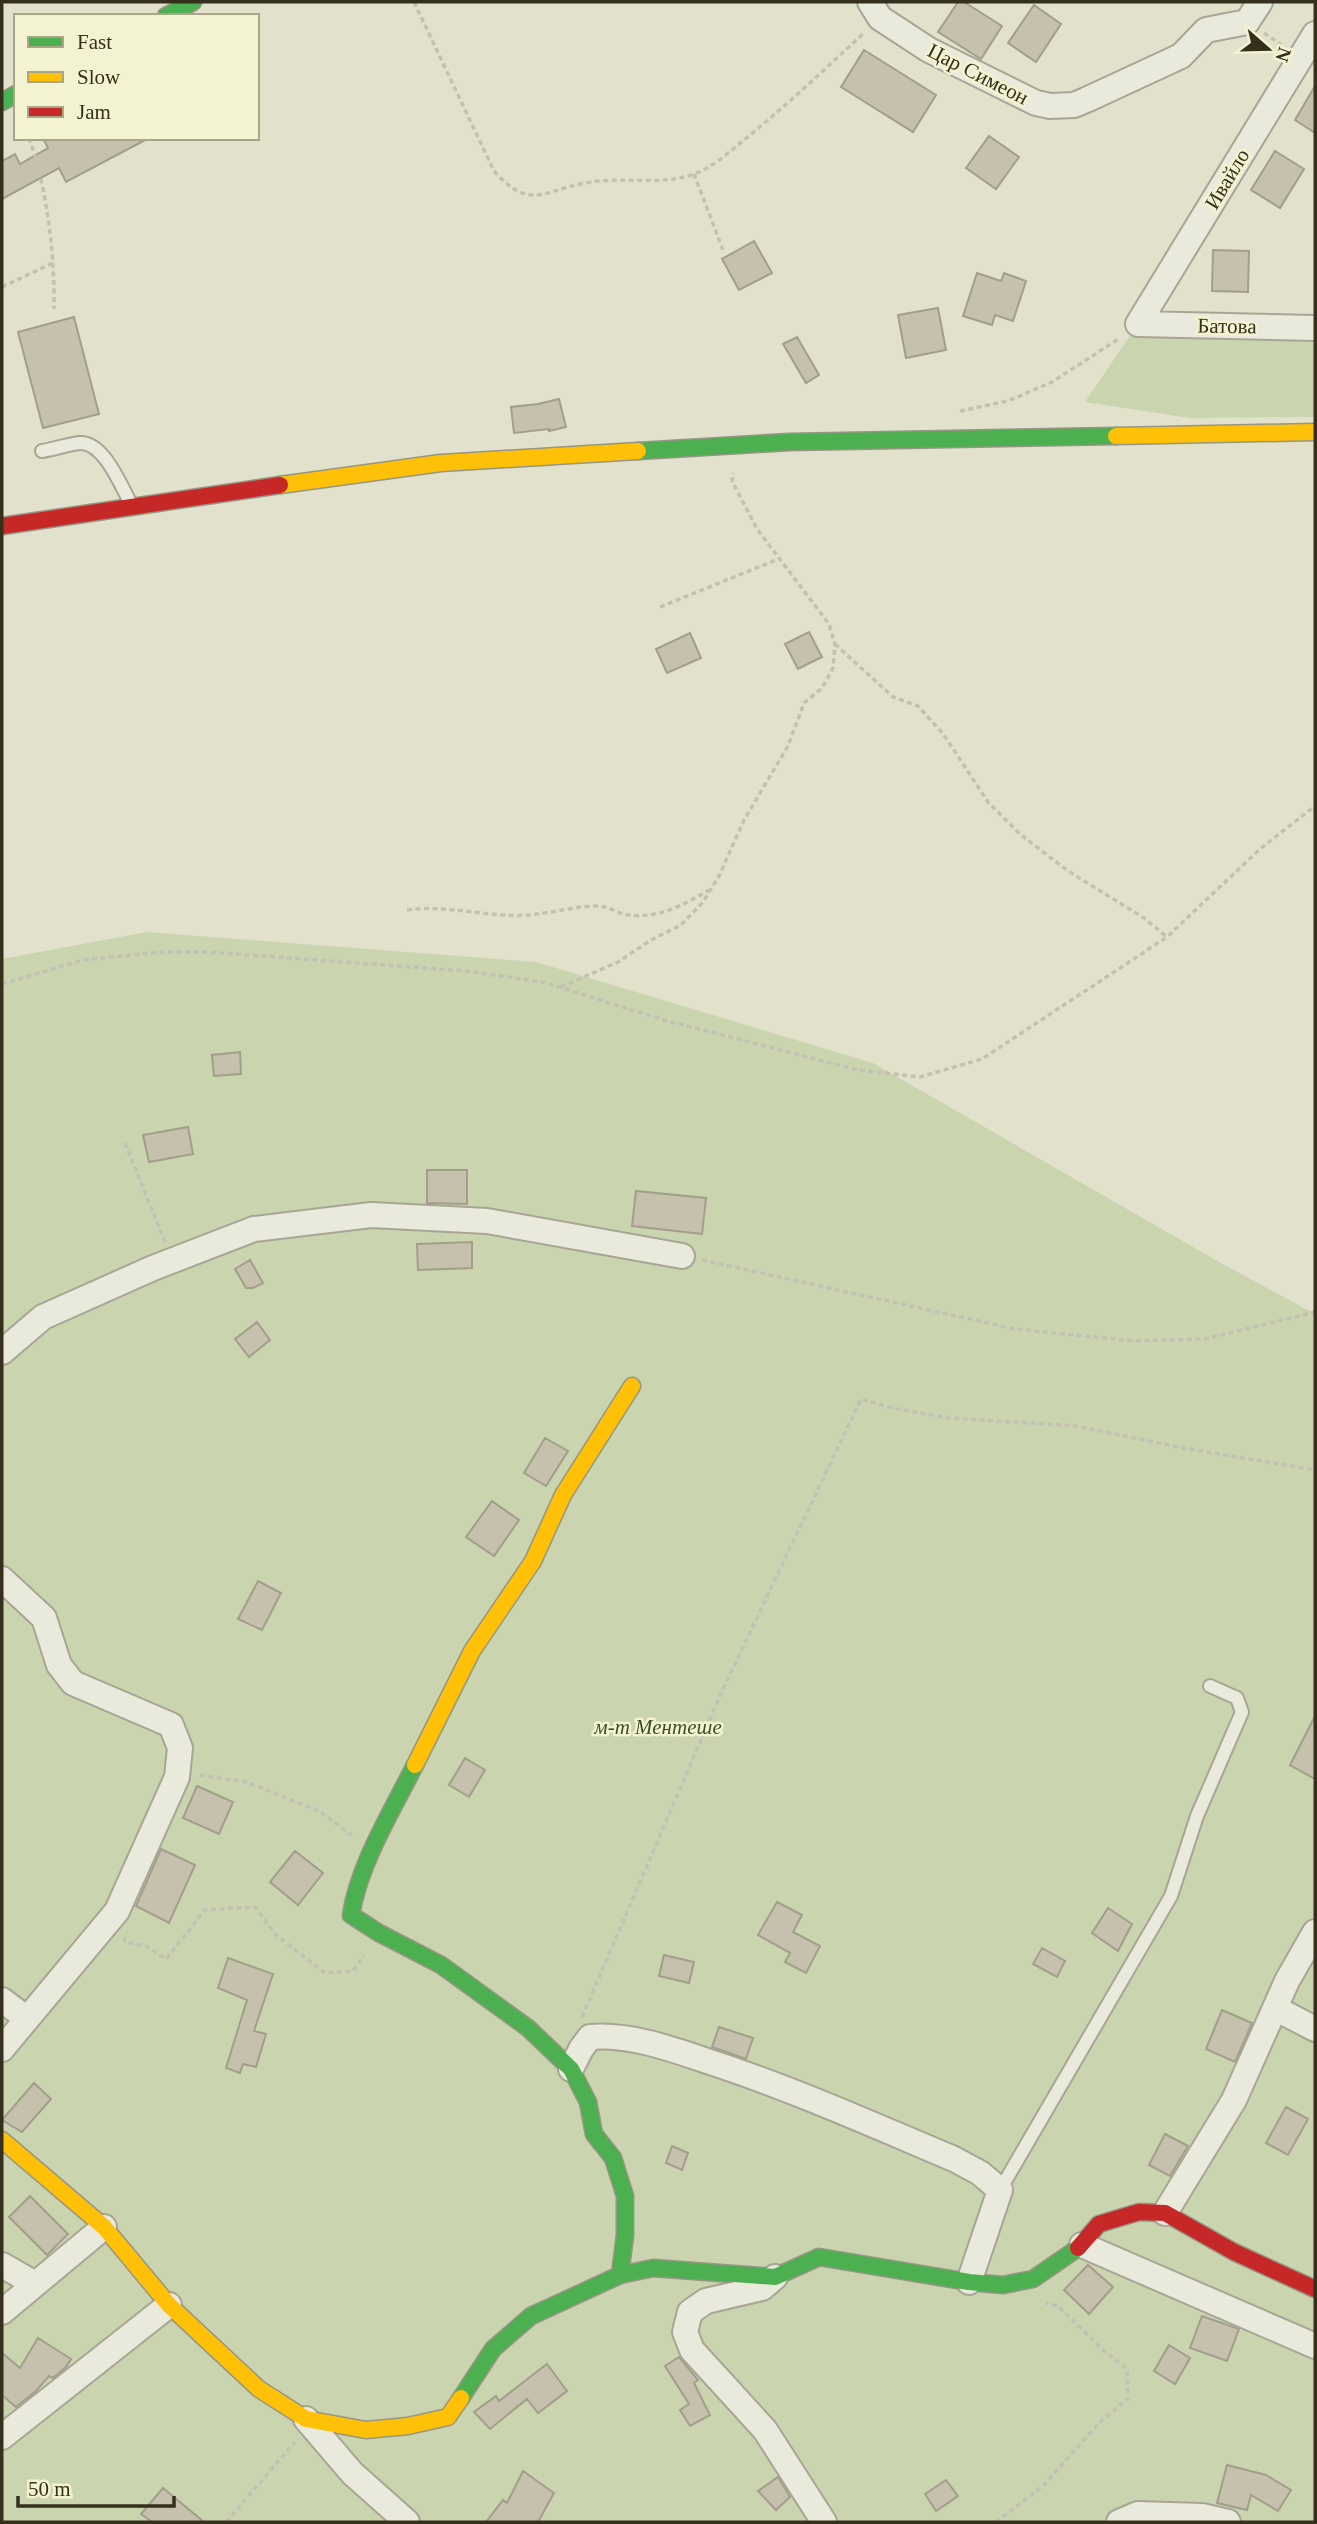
<svg xmlns="http://www.w3.org/2000/svg" width="1317" height="2524" viewBox="0 0 1317 2524" font-family="Georgia,serif">
<style>
.green{fill:#cad4ae}
.building{fill:#c5c1ad;stroke:#a29e8b;stroke-width:2}
.lines{fill:none;stroke-linecap:round;stroke-linejoin:round}
.lane-casing{stroke:#a7a695;stroke-width:16}
.street-casing{stroke:#a7a695;stroke-width:28}
.fast-casing{stroke:#979584;stroke-width:19}
.slow-casing{stroke:#979584;stroke-width:19}
.jam-casing{stroke:#979584;stroke-width:19}
.path{stroke:#c3c1b3;stroke-width:3.5;stroke-dasharray:5 3.5;stroke-linecap:butt}
.lane{stroke:#eaeadc;stroke-width:12}
.street{stroke:#eaeadc;stroke-width:24}
.fast{stroke:#4caf50;stroke-width:16}
.slow{stroke:#ffc107;stroke-width:16}
.jam{stroke:#c62828;stroke-width:16}
.labels{text-anchor:middle;dominant-baseline:central;stroke-width:5;stroke-linejoin:round;paint-order:stroke}
.street-label{font-size:21px;fill:#352f1d;stroke:#f4f3d1}
.park-label{font-size:21px;font-style:italic;fill:#3a5025;stroke:#f4f3d1}
</style>
<rect width="100%" height="100%" fill="#e2e2cc"/>
<path class="green" d="M1138,324L1315,328V417L1190,418L1085,402Z
M147,932L536,962L873,1063L1221,1263L1315,1314V2522H2V959Z"/>
<path class="building" d="M958,2H964L1002,26L981,59L938,32Z
M1034,5L1061,24L1036,62L1008,43Z
M864,50L936,95L913,132L841,87Z
M1315,86V133L1295,120Z
M989,136L1019,157L996,189L966,168Z
M43,138H149L66,182L59,168L2,199V161L15,154L20,164L48,148Z
M1275,151L1304,169L1280,208L1251,190Z
M754,241L772,273L739,290L722,259Z
M1213,250L1249,251L1248,292L1212,291Z
M977,273L1001,281L1004,273L1026,281L1013,321L995,315L992,325L963,316Z
M938,308L946,350L906,358L898,315Z
M74,317L99,414L43,428L18,332Z
M797,337L819,375L806,383L783,344Z
M559,399L566,427L549,431V429L514,433L511,407L538,404Z
M809,632L822,657L798,669L785,644Z
M690,633L701,658L667,673L656,649Z
M240,1052L241,1074L214,1076L212,1055Z
M188,1127L193,1154L149,1162L143,1135Z
M427,1170H467V1204L427,1203Z
M636,1191L706,1198L702,1234L632,1226Z
M472,1242V1268L418,1270L417,1244Z
M250,1260L263,1283L253,1288H246L235,1269Z
M257,1322L270,1340L249,1357L235,1339Z
M545,1438L568,1451L546,1486L524,1473Z
M492,1501L519,1520L494,1556L466,1537Z
M258,1581L281,1593L262,1630L238,1619Z
M1315,1716V1779L1290,1765Z
M465,1758L485,1770L469,1797L449,1785Z
M197,1786L233,1802L219,1834L183,1818Z
M161,1849L195,1865L169,1923L136,1906Z
M295,1851L323,1873L298,1905L270,1882Z
M777,1902L802,1915L793,1932L820,1946L806,1973L785,1962L790,1953L758,1935Z
M1108,1908L1132,1924L1118,1951L1092,1933Z
M1042,1948L1065,1961L1057,1977L1033,1964Z
M664,1955L694,1962L689,1983L659,1976Z
M228,1958L273,1974L254,2031L266,2034L256,2067L243,2064L240,2073L226,2068L247,2000L218,1988Z
M1222,2010L1252,2023L1235,2062L1206,2049Z
M719,2027L753,2038L746,2059L712,2047Z
M34,2083L51,2099L22,2132L2,2120Z
M1286,2107L1308,2119L1288,2155L1266,2143Z
M1165,2134L1188,2146L1170,2176L1149,2165Z
M672,2146L688,2153L682,2170L666,2163Z
M30,2196L68,2234L47,2255L9,2217Z
M1088,2265L1113,2287L1089,2314L1064,2290Z
M1202,2316L1239,2329L1227,2361L1190,2348Z
M38,2338L71,2359L66,2367L53,2378L49,2376L36,2391L16,2407L2,2395V2353L20,2368Z
M1169,2345L1190,2358L1175,2384L1154,2371Z
M679,2357L698,2380L694,2383L710,2415L690,2426L680,2410L689,2404L665,2366Z
M547,2364L567,2391L538,2413L527,2399L490,2429L474,2412L496,2396L499,2401Z
M1227,2465L1266,2475L1291,2490L1278,2511L1251,2495L1247,2510L1217,2503Z
M523,2471L554,2493L538,2522H486L503,2500L507,2503Z
M778,2477L790,2497L776,2510L758,2491Z
M946,2480L958,2496L936,2511L925,2494Z
M163,2488L204,2522H152L141,2514Z"/>
<g class="lines">
<g class="lane-casing">
<path id="lane" d="M42,451C55,449 68,444 80,443C104,442 121,486 131,504
M1000,2190L1171,1896L1197,1816L1242,1712L1237,1698L1210,1686"/>
</g>
<g class="street-casing">
<path id="street" d="M870,2L880,18L929,50L1036,103L1050,106L1074,105L1086,100L1181,56L1206,30L1247,22L1260,2
M1315,34L1138,324L1315,328
M2,1352L43,1317L153,1268L254,1229L371,1215L487,1221L682,1256
M2,1579L44,1618L59,1665L73,1683L171,1725L180,1748L177,1777L117,1911L2,2049
M2,2000L26,2018
M1275,2008L1315,2029
M571,2069L581,2049L590,2037C631,2034 672,2049 710,2062C793,2089 873,2125 954,2159L980,2173L1000,2190L969,2282
M1165,2213L1234,2100L1287,1981L1315,1932
M1082,2245L1315,2346
M2,2265L35,2284
M775,2277L762,2288L706,2301L690,2312L685,2332L692,2350L765,2430L824,2522
M2,2312L104,2227
M306,2419L352,2473L407,2522
M2,2437L169,2305
M1119,2522L1138,2514L1202,2516L1228,2522"/>
</g>
<g class="fast-casing">
<path id="fast" d="M166,16L193,2
M2,102L16,94
M638,451L789,442L1116,436
M415,1765C392,1811 359,1864 351,1915L379,1933L441,1965L528,2028L571,2069L588,2102L594,2134L613,2158L625,2196V2235L620,2275
M461,2398L493,2349L531,2316L620,2275L653,2268L775,2277L819,2257L969,2282L1003,2285L1033,2279L1078,2248"/>
</g>
<g class="slow-casing">
<path id="slow" d="M1116,436L1315,432
M280,485L441,463L638,451
M415,1765L472,1651L533,1561L563,1495L632,1386
M2,2140L104,2227L169,2305L259,2389L306,2419L366,2430L408,2426L448,2417L461,2398"/>
</g>
<g class="jam-casing">
<path id="jam" d="M2,526L280,485
M1078,2248L1099,2224L1139,2212L1165,2213L1234,2252L1315,2289"/>
</g>
<path class="path" d="M414,2L494,171C529,210 540,192 585,183C620,176 656,186 691,175C711,169 728,153 744,140C786,106 825,69 864,33
M1264,33L1283,46
M29,138C47,188 55,255 54,309
M694,174L723,250
M2,287L55,262
M960,411L1008,401L1052,382L1120,338
M660,607L781,558
M835,644L893,697L918,706L944,735L988,802L1020,834L1068,871L1144,918L1167,937
M407,910C448,904 488,918 529,915C552,913 575,906 598,906C609,906 618,914 629,915C658,919 685,904 709,890
M2,984L83,960L162,952H208L466,971L543,982L664,1020L858,1070L920,1077L982,1059L1167,937L1260,849L1315,806
M561,987L618,962L651,940L681,925L703,902L719,876L744,820L788,746L804,703L822,688L833,668L835,644L829,624L757,529L732,481L733,473
M125,1143L165,1242
M702,1260L1015,1329L1134,1341L1204,1339L1315,1312
M200,1775L247,1782L319,1811L353,1836
M124,1937L125,1942L146,1946L166,1959L205,1910L255,1907L276,1935L325,1973L353,1971L364,1955
M582,2017L722,1691L861,1399L892,1408L950,1418L1076,1426L1183,1448L1315,1470
M226,2522L295,2442
M996,2522L1043,2486L1099,2423L1128,2399L1127,2369L1102,2349L1058,2306L1046,2303"/>
<use href="#lane" class="lane"/>
<use href="#street" class="street"/>
<use href="#fast" class="fast"/>
<use href="#slow" class="slow"/>
<use href="#jam" class="jam"/>
</g>
<g class="labels">
<g class="street-label">
<text transform="translate(978 74) rotate(27)">Цар Симеон</text>
<text transform="translate(1227 179) rotate(-59)">Ивайло</text>
<text transform="translate(1227 326) rotate(1)">Батова</text>
</g>
<g class="park-label">
<text x="658" y="1727">м-т Ментeше</text>
</g>
</g>
<rect width="1317" height="2524" fill="none" stroke="#352f1d" stroke-width="7"/>
<rect x="14" y="14" width="245" height="126" fill="#f4f3d1" stroke="#a8a589" stroke-width="2"/>
<rect x="28" y="37" width="35" height="10" fill="#4caf50" stroke="#a8a589" stroke-width="2"/>
<text x="77" y="49" font-size="21" fill="#352f1d">Fast</text>
<rect x="28" y="72" width="35" height="10" fill="#ffc107" stroke="#a8a589" stroke-width="2"/>
<text x="77" y="84" font-size="21" fill="#352f1d">Slow</text>
<rect x="28" y="107" width="35" height="10" fill="#c62828" stroke="#a8a589" stroke-width="2"/>
<text x="77" y="119" font-size="21" fill="#352f1d">Jam</text>
<g transform="translate(1268 49) rotate(110)" stroke="#f4f3d1" stroke-width="5" paint-order="stroke">
<path d="M0-5L12 26L0 18L-12 26Z" fill="#352f1d"/>
<text y="-10" font-size="19" font-weight="bold" text-anchor="middle" fill="#352f1d">N</text>
</g>
<path d="M18 2496v10h156v-10" fill="none" stroke="#352f1d" stroke-width="3.5"/>
<text x="28" y="2496" font-size="21" fill="#352f1d" stroke="#f4f3d1" stroke-width="5" paint-order="stroke">50 m</text>
</svg>
